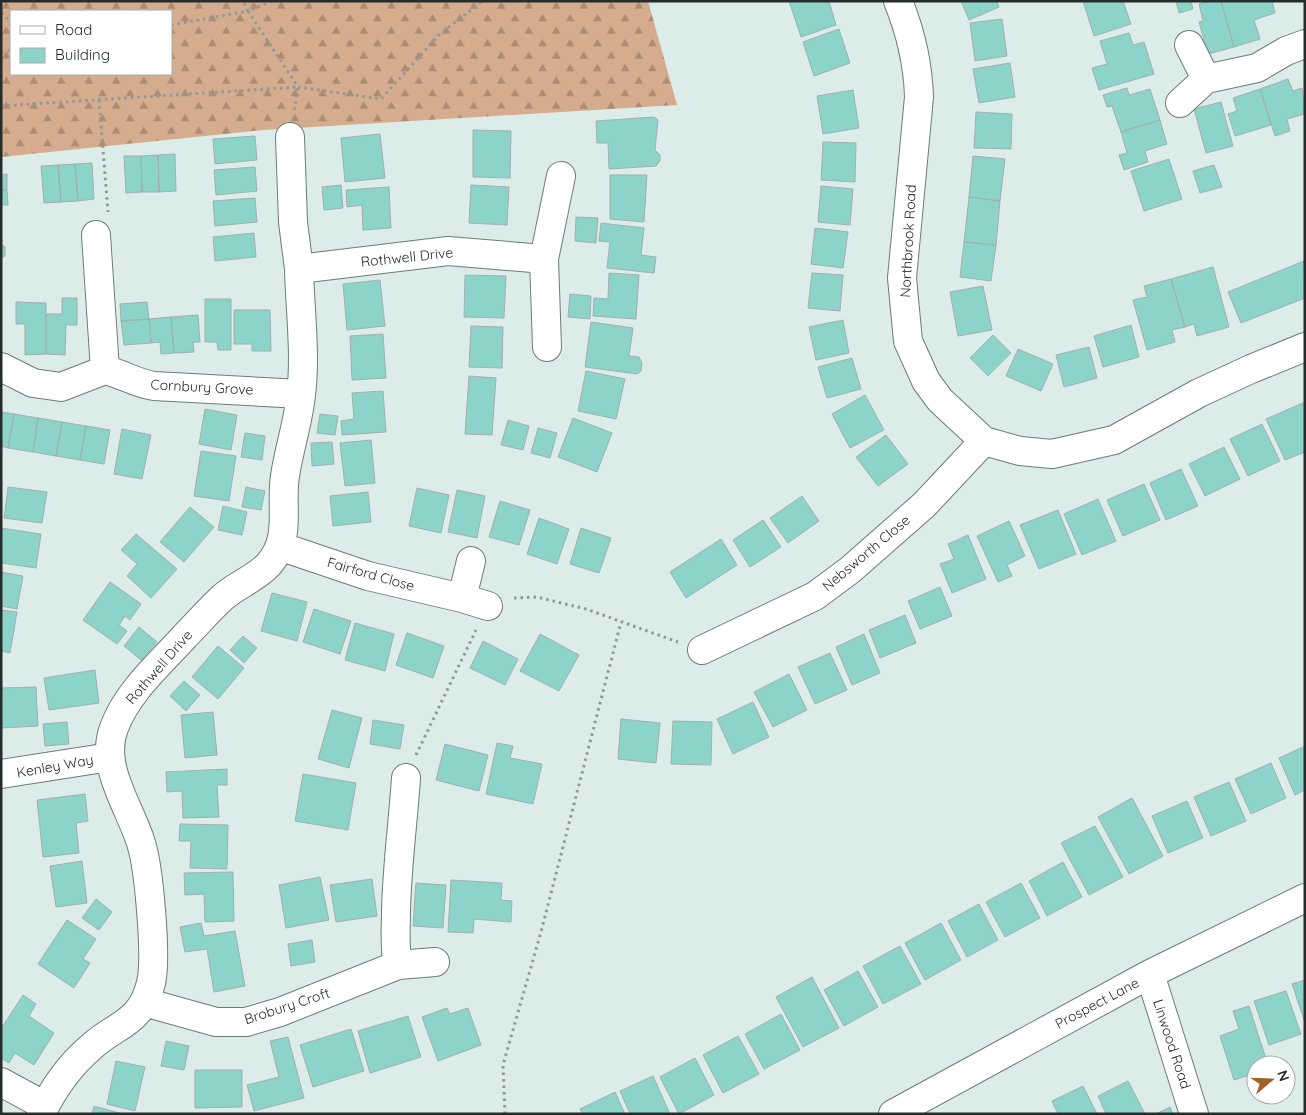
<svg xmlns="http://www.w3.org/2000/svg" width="1306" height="1115" viewBox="0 0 1306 1115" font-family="Quicksand,sans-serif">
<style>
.forest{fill:url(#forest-firs);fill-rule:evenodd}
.building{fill:#8cd3ca;stroke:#a1b0ae}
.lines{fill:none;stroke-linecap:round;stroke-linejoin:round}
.minor-casing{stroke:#6d7b79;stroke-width:30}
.path{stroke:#8e9a98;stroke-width:3;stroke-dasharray:2.5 4;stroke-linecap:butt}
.minor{stroke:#fff;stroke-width:28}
.labels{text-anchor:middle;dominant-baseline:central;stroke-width:4.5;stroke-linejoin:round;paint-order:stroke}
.street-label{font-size:14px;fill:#262c2b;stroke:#fff}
</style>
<defs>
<pattern id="forest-firs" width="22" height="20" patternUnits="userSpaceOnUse" patternTransform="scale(1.25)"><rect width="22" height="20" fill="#d5ac8e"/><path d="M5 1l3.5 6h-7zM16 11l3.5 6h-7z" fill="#ad8c74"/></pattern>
</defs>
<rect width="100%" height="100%" fill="#dcece9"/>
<path class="forest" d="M1,1H648L677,105L264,130L1,157ZM11,11H171V74H11Z"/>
<path class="building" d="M789,1H829L836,25L801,37Z
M961,1H997L999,7L969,20Z
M1083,1H1123L1131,24L1094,36Z
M1176,1H1191L1193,9L1179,13Z
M1209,1H1221L1234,47L1208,54L1199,22L1203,21L1199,4Z
M1221,1H1272L1275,13L1254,20L1260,39L1234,47Z
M1002,19L1007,56L975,61L970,23Z
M839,29L850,63L814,76L803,42Z
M1129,33L1133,45L1144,42L1154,74L1099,90L1092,68L1107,64L1100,41Z
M1010,63L1015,97L979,103L973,69Z
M1288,79L1293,91L1302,88L1305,114L1287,119L1290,131L1275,136L1260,89Z
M1127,88L1129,95L1150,89L1160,120L1121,132L1112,106L1107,107L1103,95Z
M1260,89L1271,125L1235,136L1228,114L1237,111L1233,98Z
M853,90L859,128L823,134L817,96Z
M1221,102L1233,146L1206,153L1194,109Z
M976,112L1012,114L1011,149L974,148Z
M654,117L658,120L655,150L660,155V161L656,166L609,169L608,143H597L596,121Z
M1160,120L1167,144L1145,151L1148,162L1124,170L1119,155L1127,153L1121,132Z
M473,130L511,131L510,178L473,177Z
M380,134L385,178L345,182L341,138Z
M255,136L257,160L215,164L213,139Z
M823,142L856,143L855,182L821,180Z
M175,154L176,191L159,192L158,155Z
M158,155L159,192H142L141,156Z
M124,156H141L142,192L126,193Z
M973,156L1005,159L1000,201L969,197Z
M1169,159L1182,199L1144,211L1131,171Z
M92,163L94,199L78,201L75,164Z
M75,164L78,201L61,202L58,165Z
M58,165L61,202L44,203L41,166Z
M1214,165L1222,187L1200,193L1193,171Z
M255,167L257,191L216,195L214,170Z
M7,174V190H1V175Z
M610,175H647L644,222L610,219Z
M341,185L343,208L324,210L322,187Z
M471,185L509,187L507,225L469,223Z
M821,186L853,189L850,225L818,222Z
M389,187L391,228L363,230L362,205L347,207L346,190Z
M1,190H7L8,205H1Z
M969,197L1000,201L996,245L964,242Z
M255,198L257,222L215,226L213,201Z
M576,217L598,218L596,243L575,241Z
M601,223L644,228L641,255L656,257L654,273L607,268L610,242L599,241Z
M815,228L848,232L843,268L811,264Z
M254,233L256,257L215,261L213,237Z
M964,242L996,245L991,281L960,277Z
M1,244L5,247V256L1,258Z
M1304,261L1305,298L1241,323L1228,292Z
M1213,267L1229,327L1197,336L1194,324L1185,327L1171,279Z
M609,273L639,275L636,319L593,316L594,298L608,299Z
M812,273L843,275L840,311L808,308Z
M465,275L506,276L504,318L464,317Z
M1171,279L1185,327L1172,330L1175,342L1147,350L1133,300L1147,297L1144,286Z
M380,280L385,326L347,330L343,284Z
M983,286L992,330L958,336L950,292Z
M570,294L591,296L590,319L568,317Z
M62,298H77V325H66L65,355L46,354V314H62Z
M205,299H231V350H218L217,342H205Z
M16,302L46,303V354L25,355V324H16Z
M147,302L149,319L121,321L120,304Z
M234,310H270L271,351H252V344H234Z
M198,315L200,342H193L194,352L174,353L171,317Z
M171,317L174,353L161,354L160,342L151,343L149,319Z
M149,319L151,343L124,345L121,321Z
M843,320L849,353L816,360L809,327Z
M591,322L633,328L629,356L639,357L642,363L641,371L637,374L585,367Z
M1131,325L1139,357L1103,367L1094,336Z
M471,326L503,327L502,368L469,367Z
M383,334L386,378L352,380L350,336Z
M993,335L1011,353L988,376L970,358Z
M1089,347L1097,378L1064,387L1056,355Z
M1018,349L1053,364L1041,391L1006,376Z
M852,358L861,389L827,398L818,367Z
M586,371L625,379L616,419L578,411Z
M469,376L496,378L492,435L465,434Z
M383,391L386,432L342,435L341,421L354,419L352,393Z
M865,395L884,430L850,448L832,414Z
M1305,402V452L1285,460L1266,419Z
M205,409L237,415L231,450L199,444Z
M1,412L14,414L8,448L1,446Z
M14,414L38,418L33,452L8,448Z
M320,414L338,416L335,435L317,433Z
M38,418L62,422L56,456L33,452Z
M573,418L612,433L597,472L558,457Z
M508,420L529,426L523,450L501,445Z
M62,422L86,426L80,460L56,456Z
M1262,424L1280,461L1248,476L1230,439Z
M86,426L110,430L104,464L80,460Z
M538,428L557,433L550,458L531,453Z
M122,429L151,435L142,479L114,474Z
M245,433L265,436L262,460L241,457Z
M886,435L908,464L878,486L856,457Z
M371,440L375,483L345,486L340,443Z
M332,442L334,464L312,466L311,443Z
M1224,447L1240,479L1205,496L1189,464Z
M201,451L236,456L229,501L194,496Z
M1181,469L1198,506L1166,520L1150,483Z
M1144,484L1160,520L1123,536L1107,500Z
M8,487L47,492L42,523L4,518Z
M246,487L265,491L261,510L242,507Z
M417,488L449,495L441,533L409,526Z
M457,490L485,496L477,538L448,532Z
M368,492L371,522L333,526L330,496Z
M802,496L819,521L788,543L770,518Z
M1098,499L1116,541L1082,555L1064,514Z
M500,501L530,510L519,545L489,537Z
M223,506L247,512L242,535L218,530Z
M190,507L214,527L184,562L160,542Z
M1058,510L1076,554L1039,569L1020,525Z
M539,518L569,529L557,564L527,554Z
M763,520L781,547L750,567L733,540Z
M1009,521L1025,556L1007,565L1012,576L998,582L977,536Z
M1,528L41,534L36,568L1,563Z
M581,528L611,538L599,573L570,564Z
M136,534L177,569L151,598L127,576L137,564L121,550Z
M968,535L986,579L952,593L940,564L954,559L948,544Z
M721,539L737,565L686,598L670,572Z
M1,572L23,576L17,609L1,606Z
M110,582L141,604L130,620L125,616L119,625L127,631L117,644L83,620Z
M940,587L952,616L920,629L908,601Z
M272,593L307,602L297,641L261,631Z
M314,609L351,621L340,654L303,642Z
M1,610L17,612L10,653L1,651Z
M905,615L916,643L880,658L869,630Z
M355,623L394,634L385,671L345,660Z
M139,627L157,642L141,660L124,646Z
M407,633L444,646L433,678L396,665Z
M540,634L579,655L559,691L520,671Z
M864,634L880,673L852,685L836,647Z
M243,636L257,648L244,663L230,650Z
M483,641L518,659L505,685L470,668Z
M218,646L244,668L218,699L192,677Z
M830,653L847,690L815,704L798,667Z
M95,670L99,703L49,710L44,678Z
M789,674L807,710L773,727L754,692Z
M184,681L200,695L186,711L170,696Z
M36,687L38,726L1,728V688Z
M753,702L769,737L733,754L717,719Z
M332,710L362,718L349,768L318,759Z
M213,712L217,755L185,758L181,715Z
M621,719L660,723L656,763L618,759Z
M373,720L404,725L400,749L370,744Z
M673,721L712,722L711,765L671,764Z
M67,722L69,744L45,746L43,724Z
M497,743L513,746L510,758L542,764L533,804L486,794Z
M445,744L488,755L479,791L436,780Z
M1305,746V790L1295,795L1279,758Z
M1271,763L1286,798L1251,814L1235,779Z
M227,769V785H217L219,817L183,818L182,791L167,792L166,772Z
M303,774L356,783L348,830L295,821Z
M1229,782L1246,821L1211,836L1194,797Z
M85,794L88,821L76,823L79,853L43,857L37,800Z
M1132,798L1163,856L1129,874L1098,817Z
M1187,801L1203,838L1168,853L1152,816Z
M180,824L228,825L227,869L190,868L191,841H179Z
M1095,826L1123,877L1089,895L1061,843Z
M82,861L87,903L56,907L50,866Z
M1063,862L1082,897L1047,916L1029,881Z
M233,872L234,921L205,922L204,894L185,895L184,873Z
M320,877L329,920L286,928L279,885Z
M372,879L377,916L336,922L330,885Z
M451,880L502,883L501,900L512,901L511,922L474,919L473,933L448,932Z
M416,883L446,885L443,928L413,926Z
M1021,883L1040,918L1005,937L986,902Z
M96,899L112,912L99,930L82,918Z
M979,904L998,940L967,957L948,921Z
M67,920L96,939L83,959L90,963L74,988L38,964Z
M201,923L204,936L235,931L245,986L214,992L207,949L185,952L180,927Z
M941,923L961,960L925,980L905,943Z
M312,940L315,962L291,966L288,944Z
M900,946L921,984L883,1004L863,966Z
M858,971L878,1007L844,1026L824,990Z
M812,977L839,1028L803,1047L776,997Z
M1305,980V1023L1292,984Z
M1286,991L1301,1034L1269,1045L1254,1001Z
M23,995L36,1004L29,1016L54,1033L34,1065L15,1053L9,1063L1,1058V1029Z
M1249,1006L1268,1065H1256V1073L1234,1080L1220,1036L1239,1029L1233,1011Z
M447,1008L450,1014L468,1008L481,1045L438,1061L422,1017Z
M781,1014L800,1050L764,1069L745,1034Z
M408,1016L421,1057L370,1073L358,1031Z
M351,1029L364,1071L313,1087L300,1045Z
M738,1036L759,1074L723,1093L703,1055Z
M288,1037L304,1098L254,1111L247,1085L279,1077L270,1041Z
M166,1041L189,1046L184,1070L161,1066Z
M695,1058L714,1095L679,1114L660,1077Z
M116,1061L145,1067L135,1111L107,1104Z
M195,1070H242V1107L195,1108Z
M653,1076L670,1114H630L620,1091Z
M1128,1081L1145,1114H1106L1098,1096Z
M1083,1086L1097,1114H1058L1052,1101Z
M615,1092L625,1114H583L580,1109Z
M94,1106L123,1114H92Z
M1170,1107L1173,1114H1156Z"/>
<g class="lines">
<g class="minor-casing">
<path id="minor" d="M898,1C911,33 918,63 919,97L902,278L908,341L926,381L940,400L984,441L1020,451L1052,454L1114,440L1199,393L1251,369L1305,347
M1189,45L1206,79L1257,68L1286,51L1305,44
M1180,103L1206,79
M290,137L293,222L299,269L448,251L544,259L547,347
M544,259L561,176
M1,367L33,383L61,387L105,370L96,235
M105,370C123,374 135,383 154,386L301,394
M282,547L368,576L462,598L488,606
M462,598L471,561
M702,650L815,596L850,570L924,505L984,441
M1,774L110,757
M398,965C394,947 396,929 396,911C397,866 403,823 406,778
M1150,974L1194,1114
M144,1002L216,1022H246L280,1012L398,965L435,962
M1,1082L45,1106
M41,1114C53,1089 69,1066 90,1048C115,1024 141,1025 151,983C157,958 149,868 141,843C130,807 99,766 114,728C127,692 160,664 185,636C197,624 209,610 222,598C236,585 257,578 269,564C292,538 280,507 285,476C289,449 298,423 301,395C306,354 300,310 299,269
M893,1114L1150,974L1305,898"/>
</g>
<path class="path" d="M272,1L248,11L298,87L381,99L439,35L482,1
M1,13L11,22
M171,25L248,11L243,1
M1,52L11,50
M99,100L108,212
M1,106L298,87L294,112
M514,598L537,597L586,609L678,642
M416,755L476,630
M505,1114L503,1065L541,932L621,622"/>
<use href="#minor" class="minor"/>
</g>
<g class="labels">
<g class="street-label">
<text transform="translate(908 241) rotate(-87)">Northbrook Road</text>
<text transform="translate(407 257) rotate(-6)">Rothwell Drive</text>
<text transform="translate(202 387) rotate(3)">Cornbury Grove</text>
<text transform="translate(866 553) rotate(-40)">Nebsworth Close</text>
<text transform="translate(371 574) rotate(16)">Fairford Close</text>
<text transform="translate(159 667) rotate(-49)">Rothwell Drive</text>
<text transform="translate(55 766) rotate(-10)">Kenley Way</text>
<text transform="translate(1097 1003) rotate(-28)">Prospect Lane</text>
<text transform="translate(287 1006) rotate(-18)">Brobury Croft</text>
<text transform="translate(1172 1044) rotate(72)">Linwood Road</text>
</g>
</g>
<rect width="1306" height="1115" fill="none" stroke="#262c2b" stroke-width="5"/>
<rect x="10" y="10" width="162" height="65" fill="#ffffff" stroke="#a8abaa"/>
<rect x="20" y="26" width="25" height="8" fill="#ffffff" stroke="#a8abaa"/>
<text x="55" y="35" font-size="15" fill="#262c2b">Road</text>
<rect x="20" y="48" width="25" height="15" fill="#8cd3ca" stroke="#a8abaa"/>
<text x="55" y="60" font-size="15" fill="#262c2b">Building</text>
<g transform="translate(1271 1080) rotate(71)"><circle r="24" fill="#ffffff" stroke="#a8abaa"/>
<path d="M0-4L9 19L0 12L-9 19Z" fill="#a06029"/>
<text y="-8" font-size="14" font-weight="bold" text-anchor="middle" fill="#262c2b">N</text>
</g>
</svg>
